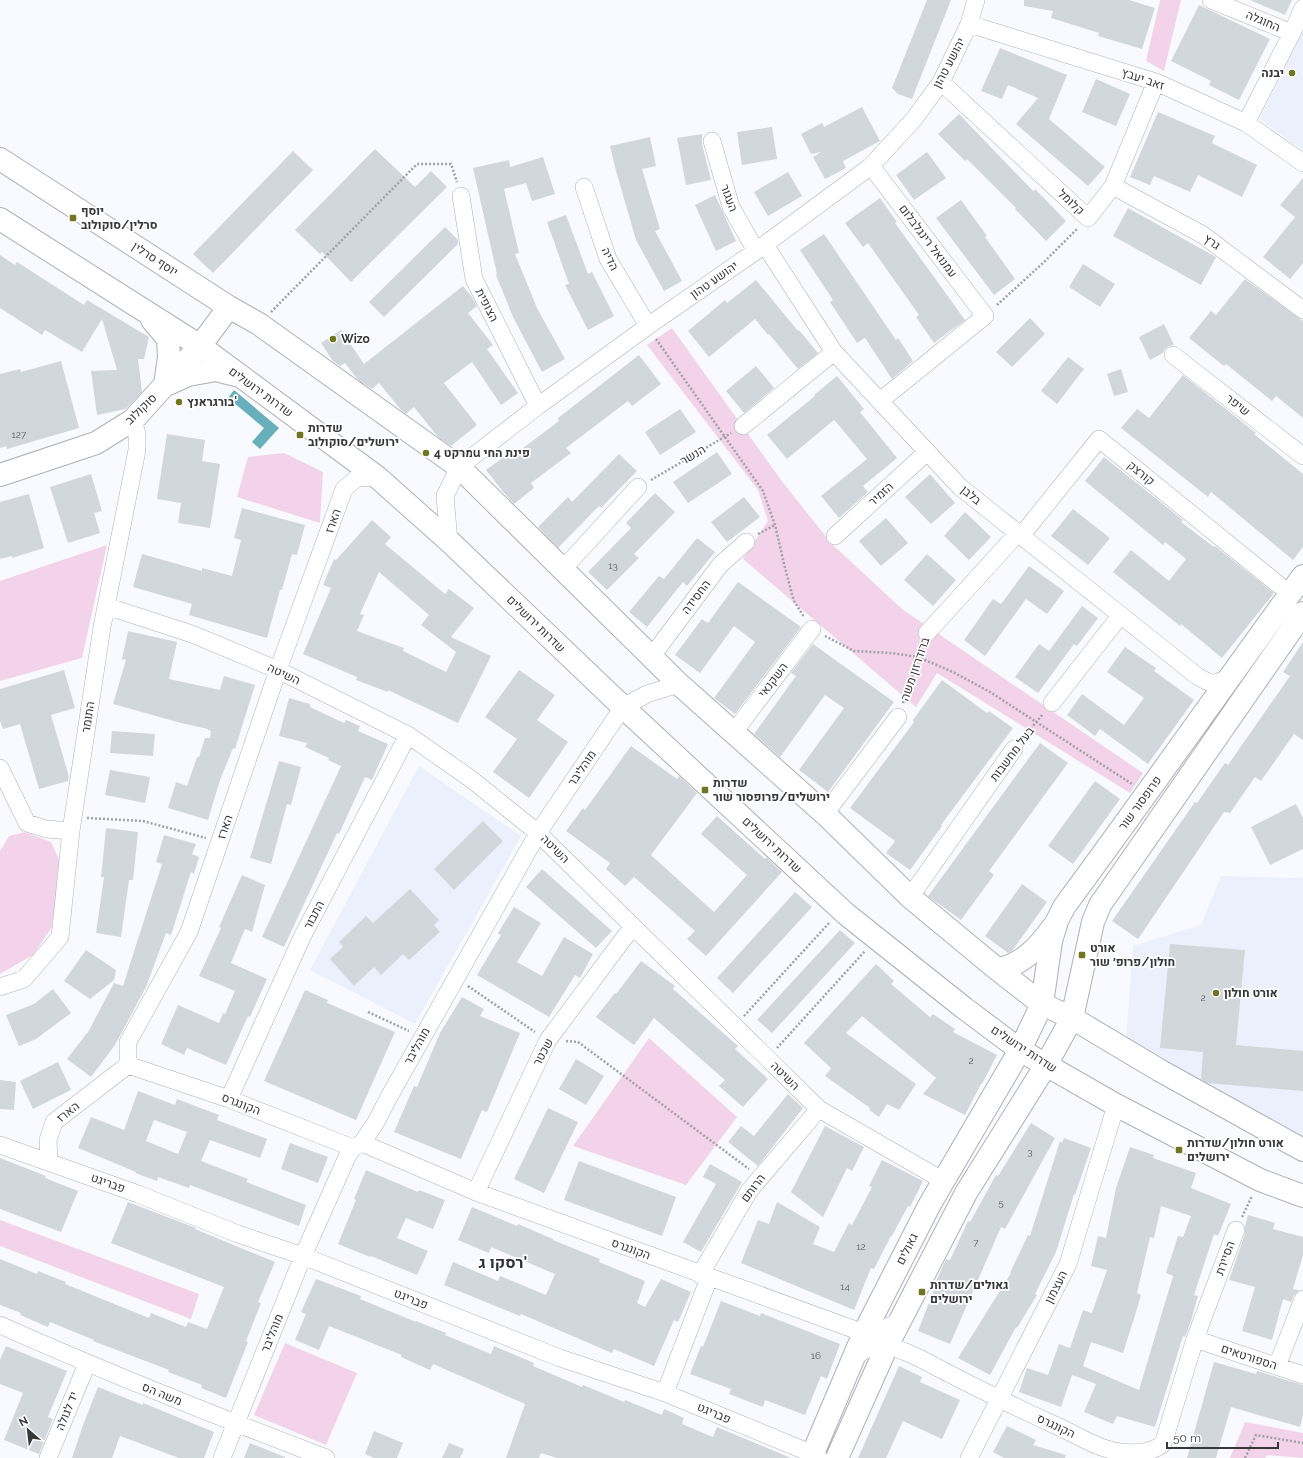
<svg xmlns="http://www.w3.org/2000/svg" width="1303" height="1458" viewBox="0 0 1303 1458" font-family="Raleway,Heebo,sans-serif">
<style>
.built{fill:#ecf0fd}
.green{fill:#f3d3e9}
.water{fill:#67afbb}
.building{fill:#d2d7dc;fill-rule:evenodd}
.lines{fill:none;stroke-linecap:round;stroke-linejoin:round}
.street-casing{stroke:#aeb0b6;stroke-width:18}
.secondary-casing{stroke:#aeb0b6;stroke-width:24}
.path{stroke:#a1a2a6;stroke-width:2.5;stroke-dasharray:2 2;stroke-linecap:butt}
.street{stroke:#fff;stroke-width:17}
.secondary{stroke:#fff;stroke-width:22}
.poi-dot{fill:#70761f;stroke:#fff;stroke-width:1.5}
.labels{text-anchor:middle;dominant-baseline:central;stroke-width:3.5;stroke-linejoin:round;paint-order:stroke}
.number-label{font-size:10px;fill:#5d5f62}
.street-label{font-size:12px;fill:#363739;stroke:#fff}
.poi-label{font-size:12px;font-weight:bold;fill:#363739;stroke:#fff;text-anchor:start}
.district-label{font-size:16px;font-weight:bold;fill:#313237;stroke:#fff}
</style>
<rect width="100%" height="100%" fill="#f8faff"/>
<path class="built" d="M1303,28V151L1260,119Z
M419,766L521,836L415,1024L310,970Z
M1221,876L1303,878V1142L1126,1040L1133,946L1201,925Z"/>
<path class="green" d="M1160,0H1181L1164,71L1146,61Z
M672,328L781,480L831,543L902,609L1143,773L1130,793L937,673L916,707L743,559L768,521L758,490L647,345Z
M284,453L323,472L320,523L237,497L248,457Z
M107,545L82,658L0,681V581Z
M25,832L51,842L60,862L52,927L33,955L0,974V851L9,836Z
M649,1038L737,1117L686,1185L573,1146Z
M0,1220L199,1294L191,1319L0,1246Z
M285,1343L357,1373L326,1445L254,1415Z
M1245,1422L1303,1433V1458L1267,1455L1265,1458H1230Z"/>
<path class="water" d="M234,390L279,428L260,449L252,442L264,428L228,398Z"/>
<path class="building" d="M927,0H951L912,99L898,94L892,88Z
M1024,0H1129L1155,8L1142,49L1098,36L1099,33L1051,18L1053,11L1024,6Z
M1250,0H1292L1285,15Z
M1199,5L1270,39L1239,100L1209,85L1211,81L1171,61Z
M1000,48L1067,75L1049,119L1105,167L1088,186L1016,124L1038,98L1008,85L1002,99L981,91Z
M1096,79L1130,94L1116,126L1082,112Z
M862,107L880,141L843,161L846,168L825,179L813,157L821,152L811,154L801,134L822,123L824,127Z
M1158,112L1215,136L1212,143L1257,165L1242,197L1198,175L1190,192L1154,176L1150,185L1130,177Z
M959,114L1033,191L1035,189L1066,221L1046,241L1015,209L1016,208L967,159L965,161L938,134Z
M772,127L777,159L742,165L737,132Z
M702,134V144L711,180L686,185L677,138Z
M650,137L656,166L642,169L660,229L655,231L682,281L664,291L636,240L616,171L610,146Z
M375,149L415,187L431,171L447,187L351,282L322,252L320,254L295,230Z
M293,151L313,170L213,273L193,254Z
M927,152L946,178L914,200L896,175Z
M543,157L555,194L532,201L526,183L504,189L519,253L515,254L537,308L565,359L542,372L513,317L496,275L497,274L473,168L509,160L510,167Z
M788,172L802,196L768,216L754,192Z
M1303,178V263L1290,279L1263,257L1295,217L1280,205Z
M715,195L736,241L716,251L695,205Z
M880,198L897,222L895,223L965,320L934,343L916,317L919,315L868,243L863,247L845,223Z
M961,200L987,236L985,237L1015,279L994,295L936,218Z
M1128,208L1216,257L1201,285L1113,236Z
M566,215L588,274L592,272L614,316L588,330L565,285L569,284L547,222Z
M445,227L458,240V244L384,317L369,302Z
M824,234L896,340L898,338L913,361L892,379L865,338L857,343L830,302L833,300L800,250Z
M0,255L15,265L17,262L84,305L87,300L149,337L144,359H138L142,392L126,409L97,415L91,371L117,370L102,319L82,352L45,330L42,335L0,308Z
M1083,264L1115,284L1100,307L1069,287Z
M1245,279L1303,321V418L1276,396L1272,401L1226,364L1224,366L1189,338L1211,311L1216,315Z
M756,280L798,331L799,330L818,353L798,369L769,334L768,335L755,319L709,357L688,331L725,300L727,303Z
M463,286L472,297L477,306L468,313L493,345L487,349L518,393L501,405L472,362L444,383L477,425L451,446L438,437L414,407L406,414L401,410L379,383L372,389L358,380L345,363L340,366L333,361L321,343L341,330L364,364Z
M1030,318L1045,334L1012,367L996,352Z
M1164,324L1174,345L1169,346L1165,349L1163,353L1150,360L1139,337Z
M639,355L661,384L632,406L628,401L566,448L571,453L531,483L534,488L514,504L504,493L486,470L508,454L511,457L559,421L558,418Z
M1068,357L1084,369L1057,404L1041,391Z
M61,361L79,428L7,449L6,446L0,448V374L20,369L21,372Z
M756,366L774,388L744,413L726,391Z
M1121,369L1128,392L1114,396L1107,374Z
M1183,375L1256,433L1254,434L1303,474V547L1293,560L1211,492L1208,497L1121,428L1137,409L1149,418Z
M837,376L864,409L860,412L897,458L863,486L868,492L839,518L821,496L867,459L841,428L834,420L787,459L767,435L815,396L814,395Z
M680,409L696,432L660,455L645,432Z
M167,434L205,440L202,461L220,464L210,528L178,523L181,503L157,499Z
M717,452L732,474L688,503L673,482Z
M619,454L637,471L601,508L599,506L558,548L538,527L568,497L572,502Z
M1104,457L1183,520L1181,522L1214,547L1215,546L1274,593L1222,658L1181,624L1180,626L1113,572L1131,550L1169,581L1186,559L1165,542L1163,545L1085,481Z
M91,474L102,511L94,513L100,533L68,543L50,487Z
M930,474L955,503L931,524L905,497Z
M655,493L675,512L634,554L639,558L607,590L588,572L631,528L626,523Z
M29,494L44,548L12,558V556L0,559V502Z
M744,497L760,517L727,542L711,522Z
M242,508L305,525L297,555L292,554L282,590H280L267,638L189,615L192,604L133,587L142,554L202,571V568L232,576L241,540L234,538Z
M1073,509L1110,538L1088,565L1051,536Z
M965,512L991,537L969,560L944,536Z
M886,518L908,543L881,566L859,541Z
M372,520L391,537L385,544L445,594L449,589L474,608L451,637L491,656L458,723L388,690V692L356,680L357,677L303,654L331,588L323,585L334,559L336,560ZM379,572L429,615L421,625L456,652L446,672L403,651L404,648L357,631L364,615L360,614Z
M697,538L715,552L687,586L683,582L647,627L629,612L659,576L664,579Z
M927,554L956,580L933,606L904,580Z
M1029,566L1064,591L1047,614L1026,599L985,656L964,640L993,599L1001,604Z
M738,582L801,627L735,714L714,698L755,642L734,626L700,673L675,655L702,619L708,623Z
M1082,606L1098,618L1077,646L1074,644L1038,693L1015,677L1039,644L1049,651Z
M128,631L177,642L169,679L220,690L224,676L255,685L235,749L233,748L220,780L208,820L168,808L176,782L187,786L197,757H199L205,738H210L211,731L208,730V729L181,723L113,704L126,660L122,659Z
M1303,642V740L1294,734L1261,781L1255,777L1230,813L1224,812L1138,939L1112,921L1195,802L1197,803L1225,763L1228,765L1290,676L1283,672Z
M813,644L894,702L828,792L799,770L844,708L825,695L780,757L754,734L796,676L791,673Z
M1125,647L1156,668L1154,671L1194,700L1148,764L1100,729L1095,736L1067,715L1082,694L1124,725L1144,698L1107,672Z
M64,670L75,708L51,715L69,777L68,781L39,789L20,724L3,729L0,721V689Z
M519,670L555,695L537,720L568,742L529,798L493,772L517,739L485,717Z
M942,680L987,713L989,711L1013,728L941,825L942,826L910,870L886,853L895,841L850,808L914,722L913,720Z
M289,698L310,704V707L344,723L346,720L360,726L358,731L388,744L372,780L365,777L339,834L337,833L284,947L262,937L341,766L328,760L329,758L305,747L307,743L279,736Z
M112,731L155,734L153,756L110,753Z
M1040,743L1068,763L989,871L994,875L961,920L928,896Z
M631,746L677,779L679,776L697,793L651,855L714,912L747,875L701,834L717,816L765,859L766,857L782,872L706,956L687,939L695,931L634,877L625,886L606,869L610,863L566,831L583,808L585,810Z
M279,761L301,767L291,805L287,804L271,864L250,858Z
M110,770L150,777L145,803L105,795Z
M1095,781L1120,799L1073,864L1048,846Z
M1296,804L1303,818V849L1270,865L1251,827Z
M483,821L503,841L454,890L434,869Z
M106,828L138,832L133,880H129L121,937L96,933L104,877H101Z
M164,835L196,844L192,854L199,857L194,874L191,872L171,935L166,933L146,987L115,1045L91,1077L67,1059L87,1033V1034L114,983L123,986L162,864L156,862Z
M542,869L612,931L596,948L526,887Z
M242,875L265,885L252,932L245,929L231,963L267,979L250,1017L248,1016L226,1065L187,1048L184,1055L161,1044L178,1005L219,1023L223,1013L225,1014L235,991L199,976L221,928L219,927Z
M1022,884L1047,902L1012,951L1008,953L985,936Z
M410,889L439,920L434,925L440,932L409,960L403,954L381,975L374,967L354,986L330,959L343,947L339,942L366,916L373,923Z
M795,892L812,907L733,993L717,978Z
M514,907L541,923L517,962L542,976L564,937L593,954L580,978L575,975L549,1017L477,975L501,935L498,933Z
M840,930L855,943L772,1033L757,1020Z
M1170,944L1245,950L1236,1045L1303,1051V1091L1207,1083L1201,1079L1203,1052L1160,1048Z
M86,950L116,970L114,980L90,999L64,981Z
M641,961L675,986L673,989L738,1046L735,1049L768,1079L743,1107L719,1086L725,1080L654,1018L634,1045L596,1017L615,993L616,994Z
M876,964L894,981L891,984L930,1017L933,1014L955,1029L953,1032L997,1055L982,1084H981L965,1115L923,1094L936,1078L862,1016L846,1033L916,1084L899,1110L887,1104L879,1117L869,1110L870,1108L825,1076L831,1068L804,1043Z
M53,989L71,1013L36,1039L19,1046L6,1015L34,1004Z
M305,990L328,1000L327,1003L395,1032L356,1120L264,1081Z
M462,997L484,1009L480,1016L520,1033L487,1112L482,1110L461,1159L394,1132L414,1086L417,1087L440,1033Z
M576,1059L604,1076L586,1105L559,1089Z
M58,1062L71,1090L33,1109L20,1081Z
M0,1080L16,1082L14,1110L0,1109Z
M138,1091L175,1105L177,1099L219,1115L217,1120L267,1139L260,1158L210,1140L201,1161L248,1179L246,1182L306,1205L299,1226L190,1185L189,1188L158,1177L157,1181L135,1173L136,1172L78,1148L91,1117L124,1130ZM154,1120L187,1132L178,1154L146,1141Z
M788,1094L803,1108L758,1166L728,1142L741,1126L754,1136Z
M548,1108L578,1122L544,1193L514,1179Z
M1031,1123L1055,1138L1005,1229L1001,1227L950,1344L918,1331L935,1287L934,1286L946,1259L950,1260L968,1221L970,1222L996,1175L998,1176Z
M825,1126L864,1147L852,1171L847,1168L823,1217L791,1192Z
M1064,1138L1091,1148L1075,1195L1074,1194L1056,1252L1035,1294L1037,1295L1017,1328L1016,1327L990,1375L958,1358L1011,1273H1010L1028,1235L1030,1236L1060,1141L1062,1143Z
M290,1143L328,1157L318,1183L281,1169Z
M1130,1147L1154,1155L1153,1158L1196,1173L1191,1188L1231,1204L1218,1236L1214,1234L1194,1295L1198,1296L1191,1321L1185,1337L1183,1336L1155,1427L1117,1416L1113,1424L1084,1412L1096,1384L1072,1375L1061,1407L1019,1392L1027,1368L1048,1375L1059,1344L1070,1348L1083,1310L1092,1313L1107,1270L1091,1266L1098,1236L1106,1238L1116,1188ZM1161,1206L1191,1216L1183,1237L1178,1236L1166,1273L1173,1276L1139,1390L1083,1366L1091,1342L1123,1353L1137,1309L1141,1295L1137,1293L1150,1237L1154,1238Z
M0,1158L46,1176L45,1178L78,1191L61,1232L0,1209Z
M882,1160L923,1181L910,1207L908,1206L892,1236H891L874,1269L871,1268L854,1310L741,1263L758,1220L769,1224L777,1202L820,1227L813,1244L834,1252L849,1223L852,1225L872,1187L869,1186Z
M579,1161L676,1197L662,1236L564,1200Z
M710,1164L742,1182L701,1252L683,1242L716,1184L703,1177Z
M366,1170L418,1192L419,1190L445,1200L433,1229L406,1218L397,1238L428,1251L417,1275L371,1256L370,1257L338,1244L356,1200L354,1199Z
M128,1202L196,1228L195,1229L275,1262L258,1302L261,1303L246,1341L248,1342L226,1398L201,1388L202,1385L168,1372L169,1370L93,1341L94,1340L50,1322L48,1327L20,1315L21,1313L0,1305V1259L37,1274L38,1271L66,1282L65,1284L149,1318L151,1313L186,1327L188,1322L207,1329L224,1287L111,1243Z
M472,1207L517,1226L518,1224L553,1239V1240L600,1259L599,1262L645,1281L637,1303L645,1307L661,1279L691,1292L678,1322L674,1320L654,1366L614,1349L612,1353L521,1314L520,1316L444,1285L453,1262L498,1281L500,1276L546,1295L555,1274L491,1247L489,1253L458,1240Z
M1248,1215L1275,1223L1273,1229L1303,1237V1255L1293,1289L1299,1290L1294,1295L1291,1302L1283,1299L1272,1340L1242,1331L1255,1287L1229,1280L1245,1234V1226Z
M316,1279L361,1296L360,1299L416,1322V1321L446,1333L445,1335L491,1354L494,1346L534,1363L533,1366L582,1387L583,1385L624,1402L625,1400L662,1415L664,1409L684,1418L682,1424L713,1437L717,1427L791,1458H557L541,1453L539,1458H506L525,1404L433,1364L430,1370L401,1357L402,1355L329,1326L319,1350L295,1340L306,1314L301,1312Z
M721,1301L760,1316L761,1313L840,1344L827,1379L821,1376L805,1415L765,1400L763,1407L729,1394L731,1389L690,1374L701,1346L703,1347Z
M6,1346L67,1371L48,1417L53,1419L39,1454L4,1440L23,1393L0,1384V1360Z
M1214,1362L1256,1374L1257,1371L1303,1385V1415L1300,1427L1231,1407L1216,1458H1187Z
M899,1366L922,1377L920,1382L960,1400L942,1439L903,1421L886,1458H858Z
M98,1387L143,1405V1403L214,1432L204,1458H179L120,1436L112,1458H72L83,1425Z
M1007,1426L1036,1440L1033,1445L1066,1455L1065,1458H1004L993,1452Z
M374,1431L403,1443L397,1458H374L365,1454Z
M250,1443L285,1457V1458H244Z
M449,1443L464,1449L460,1458H442Z"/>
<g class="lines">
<g class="street-casing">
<path id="street" d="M1211,0L1292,33
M969,24L1156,82L1246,123L1303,163
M941,82L1088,218L1113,186L1156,82
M1246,123L1292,33L1303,8
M712,141L731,207L756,251
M871,166L985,316L880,401
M1113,186L1203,235L1303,310
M584,187L608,259L648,326
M461,196L474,279L538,406
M765,245L834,352L960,487L1197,676C1212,685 1214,685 1229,677
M1173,355L1303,456
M743,426L834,352
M835,536L927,452
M1021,536L1099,439L1279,585
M449,541L445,496L459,467L538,406L648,326L756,251L871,166L914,119L941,82L969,24L976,0
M563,569L638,487
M106,606L192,634L278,670L408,735L471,779L538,833L819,1109L944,1181
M927,633L1018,533
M652,656L720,565L746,542
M1052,703L1120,616
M734,732L812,629
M0,768L27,823L46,829L71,831
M825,814L898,717
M910,897L1014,749
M0,987L24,979L60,937L71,831L102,627L137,450V434L133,420
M128,1065L229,1099L353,1148
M229,1099L303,935L408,735
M362,1143L476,1192L864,1333L882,1330L902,1319
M0,1145L138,1194L238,1234L303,1256L560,1358L665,1393L813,1454L819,1458
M49,1162L48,1140L54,1122L128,1065V1042L189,932L278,670L344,489L357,478L377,477
M476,1192L548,1040L633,926
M700,1275L749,1191L819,1109
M0,1325C107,1373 216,1416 326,1458
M1195,1339L1303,1375
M854,1358C861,1352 870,1345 880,1346C901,1346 930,1364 948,1373C984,1392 1020,1409 1057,1426C1073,1433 1088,1443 1104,1448C1122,1454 1147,1456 1163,1444L1195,1339L1236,1230
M1277,1366L1303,1299
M665,1393L709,1278
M48,1458L87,1364
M222,1458L303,1256L347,1157L353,1148L362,1143L376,1122L390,1095L538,833L623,707L647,694L679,684
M969,1458L1068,1264L1116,1105"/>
</g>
<g class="secondary-casing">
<path id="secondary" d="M0,159L229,307L259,324L459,467L679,684L825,814L910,897L997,969L1042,1004L1072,1018L1159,1070L1303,1150
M0,219L200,346L377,477L449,541L623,707L846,914L964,1008L1020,1050L1116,1105L1260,1180L1303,1196
M152,320L168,339L169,357L165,385
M168,384L188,375L216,370L236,375
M0,475L96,443L133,420L200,346L229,307
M997,969C1022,966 1039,946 1053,927
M811,1458L864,1333L930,1204L1020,1050L1042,1004L1051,941L1057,921L1064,907C1145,797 1223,686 1303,576
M837,1458L887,1346L966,1193L1046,1065L1072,1018L1093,922L1100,905L1303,613"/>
</g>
<path class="path" d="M997,305L1043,263L1077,229
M271,312L417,164H451L457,182
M656,339L763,491L775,525L785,568L794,601L804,617
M651,480L731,433
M758,534L775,525
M825,636L854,651L891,653L918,657L953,672L990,692L1132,784
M903,703L922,647
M1023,738L1043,714
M87,818L143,821L206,838
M468,986L535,1032
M368,1012L409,1031
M744,1016L830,922
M566,1041L578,1042L749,1169
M777,1048L865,951
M1242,1217L1252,1196
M1245,1458L1256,1435L1303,1443"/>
<use href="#street" class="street"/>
<use href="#secondary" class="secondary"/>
</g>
<g class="poi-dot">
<circle cx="1292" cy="73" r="4"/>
<rect x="69" y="214" width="8" height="8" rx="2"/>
<circle cx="333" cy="339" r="4"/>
<circle cx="179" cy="402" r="4"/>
<rect x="296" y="431" width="8" height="8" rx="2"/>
<circle cx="426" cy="453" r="4"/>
<rect x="701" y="786" width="8" height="8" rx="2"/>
<rect x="1078" y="951" width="8" height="8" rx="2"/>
<circle cx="1216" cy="993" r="4"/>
<rect x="1175" y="1146" width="8" height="8" rx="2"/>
<rect x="918" y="1288" width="8" height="8" rx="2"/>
</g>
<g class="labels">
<g class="number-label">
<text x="19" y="434">127</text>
<text x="613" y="565">13</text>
<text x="1203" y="997">2</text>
<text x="971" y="1060">2</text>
<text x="1030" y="1151">3</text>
<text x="1001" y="1202">5</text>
<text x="976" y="1242">7</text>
<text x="861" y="1246">12</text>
<text x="845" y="1286">14</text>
<text x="816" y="1355">16</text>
</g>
<g class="street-label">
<text transform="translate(1263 21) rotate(23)">החוגלה</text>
<text transform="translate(949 63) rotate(-62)">יהושע טהון</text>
<text transform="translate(1143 79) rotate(19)">זאב יעבץ</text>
<text transform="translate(729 198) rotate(70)">העגור</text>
<text transform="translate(1071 202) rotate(43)">קלומל</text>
<text transform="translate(928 241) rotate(53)">עמנואל רינגלבלום</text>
<text transform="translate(1212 242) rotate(36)">גרץ</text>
<text transform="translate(155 259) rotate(33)">יוסף סרלין</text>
<text transform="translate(610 259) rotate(65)">הדיה</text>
<text transform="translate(714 280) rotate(-35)">יהושע טהון</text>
<text transform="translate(487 305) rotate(63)">הצופית</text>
<text transform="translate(261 392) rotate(36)">שדרות ירושלים</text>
<text transform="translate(1238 405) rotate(38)">שיפר</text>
<text transform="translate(141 409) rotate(-44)">סוקולוב</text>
<text transform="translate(693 455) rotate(-31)">הנשר</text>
<text transform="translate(1141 473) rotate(39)">קורצק</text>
<text transform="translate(881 494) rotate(-42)">הזמיר</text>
<text transform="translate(971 495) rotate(40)">בלבן</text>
<text transform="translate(333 521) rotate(-70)">הארז</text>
<text transform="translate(696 597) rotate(-53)">החסידה</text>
<text transform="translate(536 624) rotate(44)">שדרות ירושלים</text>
<text transform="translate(915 669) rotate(-71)">ברודרזון משה</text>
<text transform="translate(284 674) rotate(25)">השיטה</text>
<text transform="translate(773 680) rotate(-53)">השקנאי</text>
<text transform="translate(88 717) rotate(-81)">התומר</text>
<text transform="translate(1012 754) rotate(-53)">בעל מחשבות</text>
<text transform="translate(582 768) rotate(-56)">מוהליבר</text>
<text transform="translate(1140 803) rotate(-54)">פרופסור שור</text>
<text transform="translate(225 827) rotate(-71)">הארז</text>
<text transform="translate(772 845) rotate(43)">שדרות ירושלים</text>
<text transform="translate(555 849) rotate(45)">השיטה</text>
<text transform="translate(314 915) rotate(-62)">התבור</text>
<text transform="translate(417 1046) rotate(-61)">מוהליבר</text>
<text transform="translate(1024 1049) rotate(33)">שדרות ירושלים</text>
<text transform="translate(543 1052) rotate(-62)">שכטר</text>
<text transform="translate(785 1076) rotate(45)">השיטה</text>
<text transform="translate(241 1104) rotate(21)">הקונגרס</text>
<text transform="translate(68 1112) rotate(-38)">הארז</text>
<text transform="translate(108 1183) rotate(20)">פבריגט</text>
<text transform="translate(753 1188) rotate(-53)">הרותם</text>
<text transform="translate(631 1249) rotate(20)">הקונגרס</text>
<text transform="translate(907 1249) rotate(-63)">גאולים</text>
<text transform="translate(1225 1258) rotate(-70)">הסיירת</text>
<text transform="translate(1056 1287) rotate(-63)">העצמון</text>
<text transform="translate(411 1299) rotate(22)">פבריגט</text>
<text transform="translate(272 1333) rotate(-68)">מוהליבר</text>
<text transform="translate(1249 1357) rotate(18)">הספורטאים</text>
<text transform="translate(162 1394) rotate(22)">משה הס</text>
<text transform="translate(67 1411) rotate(-68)">יד לגולה</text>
<text transform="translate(714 1413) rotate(23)">פבריגט</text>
<text transform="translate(1056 1426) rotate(25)">הקונגרס</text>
</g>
<g class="poi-label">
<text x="1284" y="73" text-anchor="end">יבנה</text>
<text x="81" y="211">יוסף<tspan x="81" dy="14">סרלין/סוקולוב</tspan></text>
<text x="341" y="339">Wizo</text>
<text x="187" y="402">בורגראנץ'</text>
<text x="308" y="428">שדרות<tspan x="308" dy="14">ירושלים/סוקולוב</tspan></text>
<text x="434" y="453">מרקט 4u פינת החי</text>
<text x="713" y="783">שדרות<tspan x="713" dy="14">ירושלים/פרופסור שור</tspan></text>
<text x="1090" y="948">אורט<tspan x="1090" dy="14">חולון/פרופ׳ שור</tspan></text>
<text x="1224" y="993">אורט חולון</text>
<text x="1187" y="1143">אורט חולון/שדרות<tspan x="1187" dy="14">ירושלים</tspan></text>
<text x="930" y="1285">גאולים/שדרות<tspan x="930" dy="14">ירושלים</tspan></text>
</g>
<g class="district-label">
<text x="503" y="1262">רסקו ג'</text>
</g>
</g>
<g transform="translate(28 1430) rotate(332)" stroke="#ffffff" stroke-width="3" paint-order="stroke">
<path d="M0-3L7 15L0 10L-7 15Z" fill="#363739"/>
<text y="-6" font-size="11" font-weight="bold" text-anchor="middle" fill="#363739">N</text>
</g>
<path d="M1167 1442v6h111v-6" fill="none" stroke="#363739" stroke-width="2"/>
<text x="1173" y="1442" font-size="12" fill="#363739" stroke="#ffffff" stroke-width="3" paint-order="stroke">50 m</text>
</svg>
